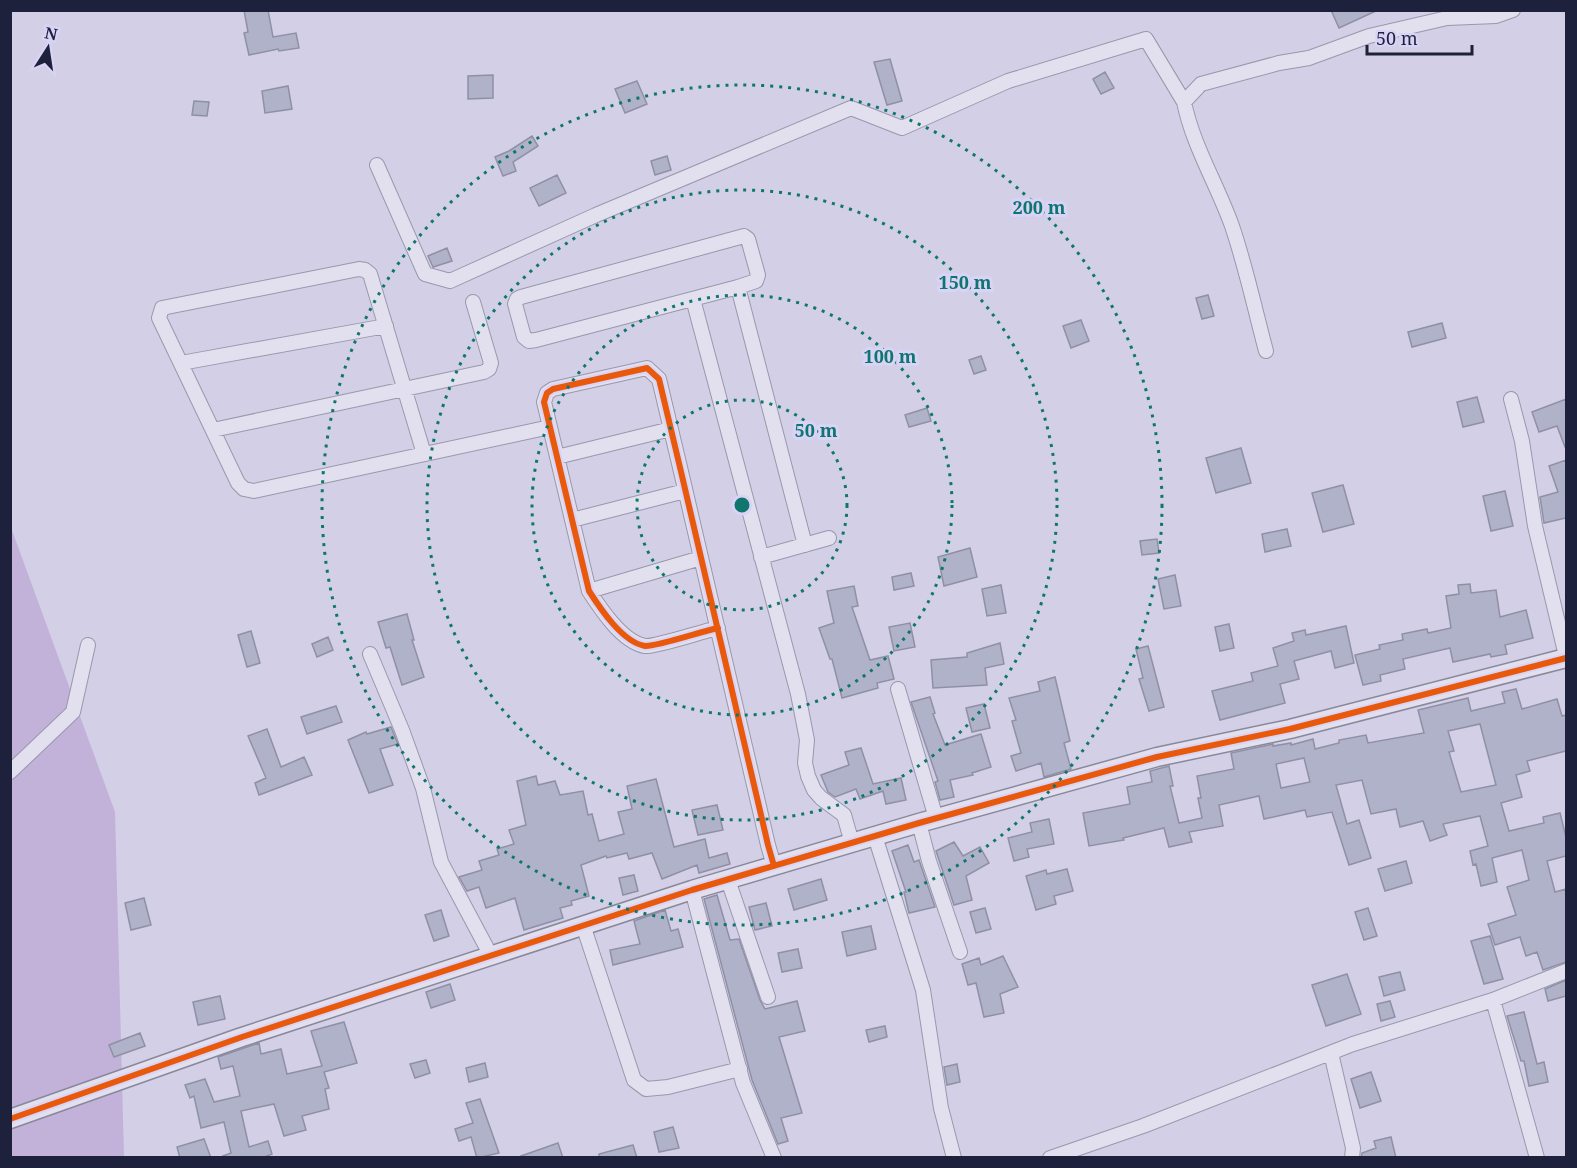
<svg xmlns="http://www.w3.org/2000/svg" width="1577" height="1168" viewBox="0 0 1577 1168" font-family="'Noto Serif',serif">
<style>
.green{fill:#c2b1d9}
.building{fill:#b0b2ca;stroke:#8f90a6;stroke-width:1.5;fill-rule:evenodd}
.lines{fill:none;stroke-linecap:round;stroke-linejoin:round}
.street-casing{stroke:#9998ab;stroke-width:16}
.secondary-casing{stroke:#89889b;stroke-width:21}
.street{stroke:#e2e0ee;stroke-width:14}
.secondary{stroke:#e2e0ee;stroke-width:18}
.cycleway-casing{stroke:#d9d4f7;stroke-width:10}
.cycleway{stroke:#e8590c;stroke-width:6}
.ring{fill:none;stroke:#0f766e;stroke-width:3;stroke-dasharray:3 6}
.centre{fill:#0f766e;stroke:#d9d4f7;stroke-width:3}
.ring-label{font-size:18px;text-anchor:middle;font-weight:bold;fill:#0f766e;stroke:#d9d4f7;stroke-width:6;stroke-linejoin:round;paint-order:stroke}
</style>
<rect width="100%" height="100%" fill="#d2cfe6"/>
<path class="green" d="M10,525L115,812L124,1157H11Z"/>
<path class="building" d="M244,10H268L273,37L296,33L299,48L279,51L278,49L249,55L244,33L248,32Z
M1331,10H1378L1339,28Z
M890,59L902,101L887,105L874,62Z
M1105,72L1114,88L1101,94L1093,79Z
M493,75V98L468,99V76Z
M637,81L647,104L625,113L615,89Z
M288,86L292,109L265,113L262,91Z
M194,101L209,102L207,116L192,115Z
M532,136L538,146L513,162L516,171L503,176L495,157L509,151Z
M667,156L671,170L655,175L651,161Z
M557,175L566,193L539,206L530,188Z
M447,248L452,261L433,267L428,256Z
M1208,295L1214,316L1202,319L1196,298Z
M1081,320L1089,341L1071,348L1063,326Z
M1442,323L1446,338L1412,347L1408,332Z
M981,356L986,370L974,374L969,360Z
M1477,397L1484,422L1463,427L1457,402Z
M1566,399V447H1565L1557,426L1539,432L1532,412Z
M927,408L931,421L909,427L905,415Z
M1241,448L1251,483L1216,493L1206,458Z
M1566,460V518L1544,523L1540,497L1558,492L1549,466Z
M1343,485L1354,524L1323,532L1312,493Z
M1505,491L1513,526L1491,531L1483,496Z
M1287,529L1291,546L1265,552L1262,534Z
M1157,539L1159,553L1142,555L1140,541Z
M970,548L977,577L944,586L938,557Z
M911,573L914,586L894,590L892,577Z
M1175,575L1181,606L1164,609L1158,579Z
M1470,584L1471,593L1496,590L1500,617L1526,610L1533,638L1505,645L1507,654L1491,657L1490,654L1453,662L1450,648L1403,659L1405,669L1380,675L1381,681L1363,685L1355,655L1380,649L1379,645L1403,640L1402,634L1427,629L1428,633L1451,628L1446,596L1459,594L1458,585Z
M1001,585L1006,613L987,616L982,589Z
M854,586L858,606L852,607L870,660L888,656L894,679L877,683L878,688L842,698L832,659H830L819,628L834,623L827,591Z
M407,614L414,640H412L424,677L402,685L390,647L386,648L378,622Z
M910,623L915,647L894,651L889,627Z
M1229,624L1234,648L1220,651L1215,627Z
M1346,626L1354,663L1335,668L1331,651L1294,661L1299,679L1280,684L1285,703L1220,720L1212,691L1253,681L1251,673L1278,666L1273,648L1294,641L1292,633L1305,630L1306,635Z
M251,631L260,663L247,667L238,635Z
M328,637L333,650L317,657L312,644Z
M1000,643L1004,664L985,668L987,685L933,688L931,660L967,657V653Z
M1148,646L1164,707L1149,711L1139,679L1143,678L1136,649Z
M1055,677L1070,741L1064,743L1071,769L1044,777L1041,763L1016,771L1011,756L1021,753L1012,721L1016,720L1009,698L1040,691L1038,682Z
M1516,689L1522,709L1557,699L1562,716L1566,715V751L1527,761L1530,771L1516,775L1522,797L1501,803L1509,831L1544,823L1543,817L1560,813L1566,837V856L1547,861L1555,892L1566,889V962L1543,970L1537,952L1526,956L1520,937L1495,945L1488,924L1516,915L1507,887L1529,880L1522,850L1492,858L1497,882L1481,886L1476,864L1473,865L1470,851L1488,846L1480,816L1443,824L1447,835L1430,841L1423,821L1400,827L1396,809L1371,814L1362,780L1336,785L1347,824L1359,820L1371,858L1349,865L1332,812L1307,817L1305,810L1264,819L1259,796L1219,805L1223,826L1189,832L1192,842L1169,847L1164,828L1123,838L1124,840L1089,846L1083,813L1130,804L1127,787L1152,782L1150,771L1169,766L1173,786H1170L1179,823L1202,818L1198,798H1201L1197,776L1234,769L1231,753L1273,744V746L1291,743V745L1313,739L1315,749L1339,743V740L1366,735L1368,743L1424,733L1418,710L1468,698L1471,711L1505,703L1502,692ZM1480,724L1496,785L1461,792L1449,752L1454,751L1448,731ZM1304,758L1310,782L1281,788L1276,764Z
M930,697L935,713L933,714L945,745L981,734L991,767L972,773L973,775L950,780L954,797L940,800L935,782L938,781L911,702Z
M984,704L990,728L972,732L966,708Z
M336,706L342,722L307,734L301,717Z
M391,727L398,744L380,749L393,785L369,793L348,740L366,732L367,734Z
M267,729L281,767L304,757L312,775L259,795L255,783L266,778L248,736Z
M861,748L873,784L901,778L906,800L886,804L883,791L860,799L856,789L835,797L828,792L821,775L849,765L845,752Z
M536,776L538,785L555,781L560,795L583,791L588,815L592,814L599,841L624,834L618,812L632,809L627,786L656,779L674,847L705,839L709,858L727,853L730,864L699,873L697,865L662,879L652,853L629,859L627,853L607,858L606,856L581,865L589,896L571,901L572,905L560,908L563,918L524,930L515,898L486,908L479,887L467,891L459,877L482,870L479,861L499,855L497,849L514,844L509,830L526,825L517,781Z
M717,805L723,830L698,835L692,810Z
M1049,819L1054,844L1027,849L1029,857L1014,861L1008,838L1032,832L1030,823Z
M954,842L963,856L980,847L989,863L966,876L972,900L954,905L936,851Z
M908,845L914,862L919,860L935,907L909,913L904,892H906L892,851Z
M1406,861L1412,883L1385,891L1378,869Z
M1067,869L1073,891L1054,896L1056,904L1036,910L1026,876L1046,870L1047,874Z
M634,875L638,891L623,895L619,878Z
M821,879L827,900L794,910L788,889Z
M717,895L730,940L739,939L760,1000L765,1009L797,1001L805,1031L779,1037L802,1113L781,1118L788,1141L778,1144L752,1080L704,899Z
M144,898L151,925L131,930L125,903Z
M766,903L772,926L755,930L749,907Z
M985,908L991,929L976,933L970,912Z
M1368,908L1377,936L1364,940L1355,912Z
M441,910L449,936L434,941L425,915Z
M665,910L671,931L678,929L683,947L613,965L610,950L640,944L634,921Z
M871,926L876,949L847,956L842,932Z
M1490,936L1503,979L1484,984L1471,941Z
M798,949L802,968L782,972L778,953Z
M1003,956L1018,987L1000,994L1004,1013L984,1017L976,983L968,985L962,964L979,958L981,965Z
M1400,972L1405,990L1384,996L1379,977Z
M1347,974L1361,1014L1326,1026L1312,985Z
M1566,980V996L1548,1001L1545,989Z
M450,984L455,1000L431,1008L426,992Z
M220,996L225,1019L198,1025L193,1002Z
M1390,1001L1395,1017L1381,1021L1377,1004Z
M1524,1012L1537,1064L1544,1062L1548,1082L1529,1086L1524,1061H1521L1507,1016Z
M344,1022L357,1063L324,1072L329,1088L325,1089L329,1109L302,1116L306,1130L284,1136L274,1104L241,1111L249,1147L268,1141L272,1154L262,1158H224L223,1156L231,1153L224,1122L201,1128L194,1096L190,1098L185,1085L205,1079L214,1102L240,1096L233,1066L221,1069L218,1057L259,1043L261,1054L281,1049L287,1074L322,1066L311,1031Z
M885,1026L887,1037L869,1042L866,1030Z
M140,1033L145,1046L114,1057L109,1045Z
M426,1060L430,1073L415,1078L410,1064Z
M485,1063L488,1077L469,1082L466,1068Z
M957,1064L960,1082L947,1085L944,1067Z
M1371,1072L1381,1101L1360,1108L1351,1079Z
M480,1099L499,1153L477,1158L471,1137L459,1141L455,1129L473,1123L466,1103Z
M673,1127L679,1148L659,1152L654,1132Z
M1391,1137L1396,1158H1361L1362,1153L1376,1148L1374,1141Z
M204,1139L211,1158H180L177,1147Z
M558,1143L563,1158H522L521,1156Z
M633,1145L637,1158H599V1154Z"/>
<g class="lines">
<g class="street-casing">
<path id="street" d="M377,165L425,274L450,281L596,215L851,108L902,128L1008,81L1146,39L1184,102
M738,287L756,281L758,275L748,239L744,236L521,297L517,299L515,304L524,337L529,341L536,340L738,287L805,545
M693,299L798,694L807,740L805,763L808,776L814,790L821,798L844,815L852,843
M1266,351C1255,310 1246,267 1232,226C1217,184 1193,146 1184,102L1201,84L1279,63L1309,58L1369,36L1447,18L1496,16L1513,10
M181,363L386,326
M1511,399L1522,441L1535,526L1566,656
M213,430L484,372L489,369L491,363L473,302
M424,454L370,274L365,270L359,269L162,308L159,318L238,483L244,489L254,491L550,427
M557,457L671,429
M572,520L685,491
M761,557L829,538
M589,591L701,558
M718,628C703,631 656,647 645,646C622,642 600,608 589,591L544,402L547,393L553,389L647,368L659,379C696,534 732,689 768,845L774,866
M370,654L402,730L423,788L441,862L490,954
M898,689L936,818
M10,772L73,712L88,645
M919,823L929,861L960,952
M875,836L923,990L941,1108L954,1158
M728,880L768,997
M692,890L743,1083L774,1158
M583,925L634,1080L646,1089L668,1087L740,1069
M1493,1000L1537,1158
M1331,1053L1353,1148L1352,1158
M1050,1158L1143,1126L1353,1044L1493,1000L1566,971"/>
</g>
<g class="secondary-casing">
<path id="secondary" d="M10,1119L242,1037L692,890L919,823L1157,757L1290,729L1566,658"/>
</g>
<use href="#street" class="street"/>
<use href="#secondary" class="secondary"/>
<g class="cycleway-casing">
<path id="cycleway" d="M718,628C703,631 656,647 645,646C622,642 600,608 589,591L544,402L547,393L553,389L647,368L659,379C696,534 732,689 768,845L774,866
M10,1119L242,1037L692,890L919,823L1157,757L1290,729L1566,658"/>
</g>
<use href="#cycleway" class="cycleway"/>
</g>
<g class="ring">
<circle cx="742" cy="505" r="105"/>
<circle cx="742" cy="505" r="210"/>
<circle cx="742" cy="505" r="315"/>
<circle cx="742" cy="505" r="420"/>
</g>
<circle cx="742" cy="505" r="9" class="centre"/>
<g class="ring-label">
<text x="1039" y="214">200 m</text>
<text x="965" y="289">150 m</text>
<text x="890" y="363">100 m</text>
<text x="816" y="437">50 m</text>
</g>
<rect width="1577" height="1168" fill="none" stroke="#1e213b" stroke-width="24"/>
<g transform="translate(48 48) rotate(12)" stroke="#d9d4f7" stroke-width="4.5" paint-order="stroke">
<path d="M0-4.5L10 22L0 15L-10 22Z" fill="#1e213b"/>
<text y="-9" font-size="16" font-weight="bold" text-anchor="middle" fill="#1e213b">N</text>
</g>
<path d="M1367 45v9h105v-9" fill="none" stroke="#1e213b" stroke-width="3"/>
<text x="1376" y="45" font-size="18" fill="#1e213b" stroke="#d9d4f7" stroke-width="4.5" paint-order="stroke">50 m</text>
</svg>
